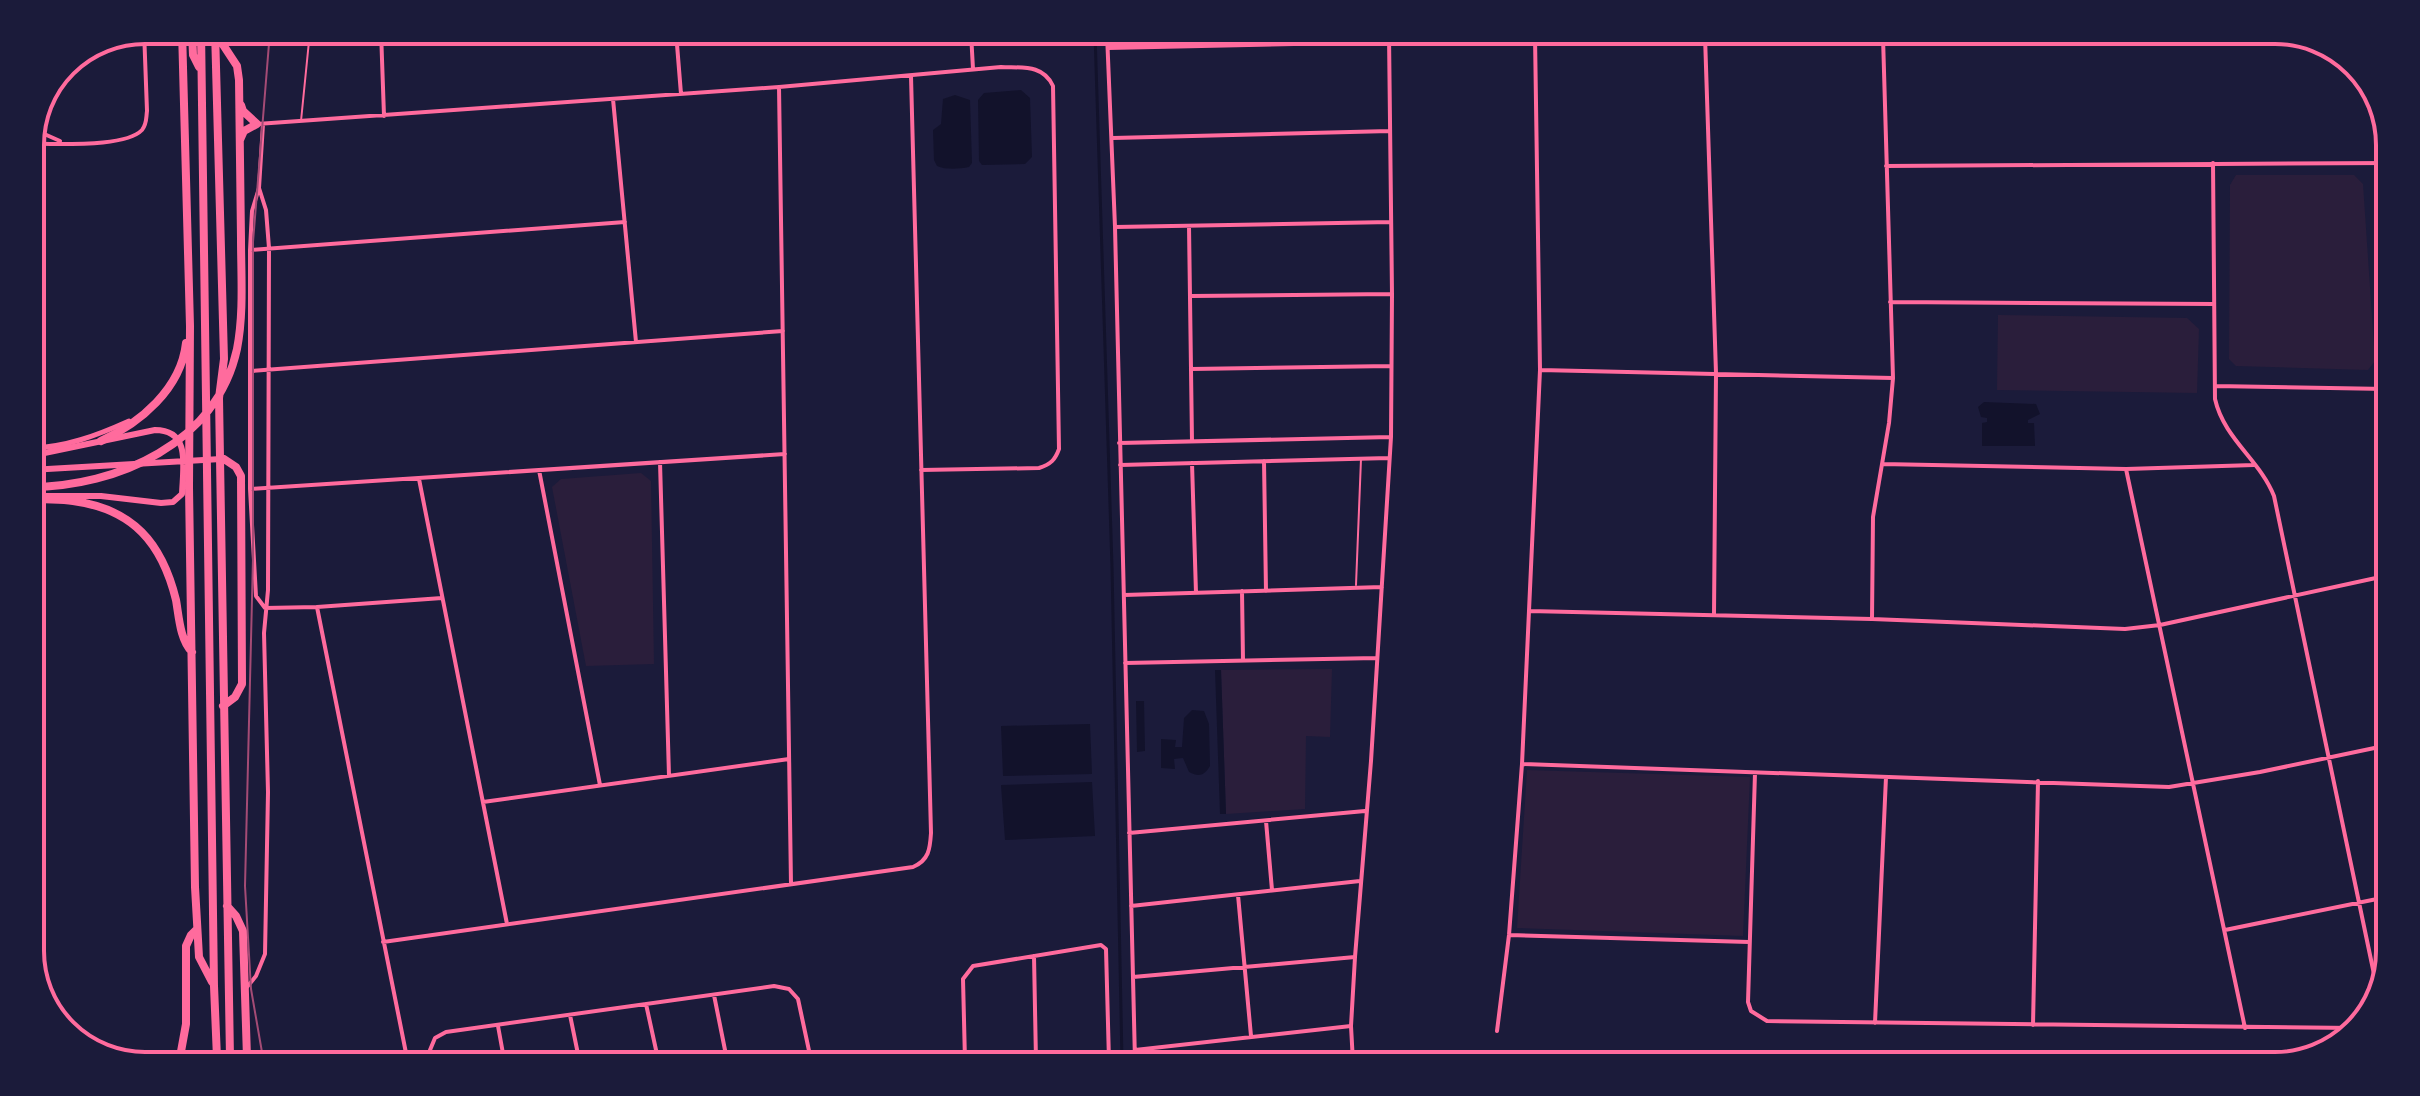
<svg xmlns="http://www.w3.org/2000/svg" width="2420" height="1096" viewBox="0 0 2420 1096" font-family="Barlow,sans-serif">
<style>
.green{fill:#2a1e3b}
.water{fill:#12122b}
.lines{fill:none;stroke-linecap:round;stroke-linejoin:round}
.stream{stroke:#12122b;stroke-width:3}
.service{stroke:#ff6b9d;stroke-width:2}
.minor{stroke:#ff6b9d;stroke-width:4}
.tertiary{stroke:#ff6b9d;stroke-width:5}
.secondary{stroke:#ff6b9d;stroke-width:6}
.motorway{stroke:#ff6b9d;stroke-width:8}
.tram{stroke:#a44b75;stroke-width:2}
.rim{fill:none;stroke:#ff6b9d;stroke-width:4}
</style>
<rect width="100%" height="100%" fill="#1b1b3a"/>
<path class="green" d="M2236,175H2354L2363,184L2375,361L2368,370L2236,366L2229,359L2230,185Z
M1998,315L2187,318L2199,329L2197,393L1997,390Z
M641,473L651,481L654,664L586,666L552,487L561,479Z
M1332,669L1330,737L1306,736L1305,809L1226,814L1221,670Z
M1527,770L1750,777L1743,936L1517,928Z"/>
<path class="water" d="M1021,90L1030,98L1032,157L1025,164L982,165L979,161L978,100L984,93Z
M955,95L970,100L972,163L969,167C959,169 946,170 937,166L934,160L933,130L941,124L943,99Z
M1984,402L2036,404L2040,414L2028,420V423H2034L2035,446H1982V423L1987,422V418L1981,417L1978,407Z
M1215,670H1221L1226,814H1220Z
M1136,701H1144L1145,751L1137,752Z
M1192,710L1204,711L1209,724L1210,766C1204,776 1199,777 1189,772L1183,758L1174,759L1175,769L1161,768V739L1176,740L1175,747H1182L1184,718Z
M1090,724L1092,774L1003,776L1001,726Z
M1092,782L1095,836L1005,840L1001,785Z"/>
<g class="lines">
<path class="stream" d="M1095,34L1112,567L1122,1061"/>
<path class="service" d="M301,121L310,31
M1356,585L1361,459"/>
<path class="minor" d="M381,31L384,116
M676,32L681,94
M971,33L973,69
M1107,34L1115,227L1135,1061
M1705,36L1716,373L1714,615
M1108,48L1389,42
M779,87L791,884
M613,99L636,342
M257,124L779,87L1001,67C1022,68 1043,64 1053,86L1059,449C1055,460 1051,464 1039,468L921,470
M263,124L259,188L252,211L250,250V489L256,596L265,608L317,607L442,598
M36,125L42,133L60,141
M1113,138L1390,131
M30,144C56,143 125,148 142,130C147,124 146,118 147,111L144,30
M2213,163L2215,399C2224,439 2260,460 2274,496L2379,998
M2378,163L2388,325
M1886,166L2390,163
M1189,226L1192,441
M1115,227L1391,222
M250,250L625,222
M1191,296L1392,294
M1890,302L2214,304
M1191,369L1391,366
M1540,370L1893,378
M251,371L783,331
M2215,386L2387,389
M1119,443L1391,437
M1264,461L1266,591
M660,462L669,776
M1192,463L1196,593
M1882,464L2126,469L2254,465
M1120,465L1389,458
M2126,469L2245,1028
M539,470L600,785
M419,479L507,924
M250,489L785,454
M1242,591L1243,661
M1124,595L1382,587
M317,607L407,1058
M1529,611L1872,619L2125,629L2160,625L2385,576
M1872,619L1873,517L1889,423L1893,378L1883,37
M1125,663L1377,658
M1522,764L2169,787L2260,772L2384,746
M1755,773L1748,1002L1751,1011L1767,1021L2354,1028
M483,802L789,759
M1266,821L1272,890
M1129,833L1365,811
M1238,895L1251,1036
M1131,906L1360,881
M2225,930L2382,898
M1509,935L1749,942
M383,942L913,867C929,860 930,849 931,833L911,76
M1034,956L1036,1061
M1133,977L1355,957
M247,987L256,976L265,954L268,792L264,633L268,590L269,248L266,210L259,188
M714,995L727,1060
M646,1004L658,1059
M570,1015L579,1059
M1875,1023L1886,777
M2033,1025L2038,781
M498,1026L504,1059
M1497,1031L1509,935L1522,764L1540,370L1535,36
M1135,1050L1351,1026
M432,1058L430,1050L435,1038L446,1032L774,986L789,989L798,999L811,1060
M965,1061L963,979L973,966L1101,945L1106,949L1109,1061
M1353,1062L1351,1026L1355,957L1371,761L1391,437L1392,294L1389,35"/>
<path class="tertiary" d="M30,448C64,448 98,435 129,421"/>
<path class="secondary" d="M30,456L155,430C191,430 183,466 182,494L173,502L161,503L101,496H34
M30,470L221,459"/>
<path class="motorway" d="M182,30L190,326L189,487L195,887L199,957L212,982
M192,30L193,55L199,67
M201,30L214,986L217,1058
M215,30L224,359L219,398L230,1058
M240,140L244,131L257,124L243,111L241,105
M101,441C140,423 181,389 186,343
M30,487C117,487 217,443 237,349C244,313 241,275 241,239C240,186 240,133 239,80L237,66L216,34
M30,498C45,500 59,499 73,501C133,509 162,543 176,600C179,617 180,640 192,652
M223,706L235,697L242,684L241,476L236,467L224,459
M227,906L236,916L243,931L247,1058
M180,1057L186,1024V946L191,935L197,929"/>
<path class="tram" d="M263,1058L251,989L245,886L253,558V242L270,31"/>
</g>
<path d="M0 0H2420V1096H0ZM145 44H2275A101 101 0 0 1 2376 145V951A101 101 0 0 1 2275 1052H145A101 101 0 0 1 44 951V145A101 101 0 0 1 145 44Z" fill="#1b1b3a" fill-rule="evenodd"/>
<path class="rim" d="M145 44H2275A101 101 0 0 1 2376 145V951A101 101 0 0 1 2275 1052H145A101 101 0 0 1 44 951V145A101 101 0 0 1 145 44Z"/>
</svg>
